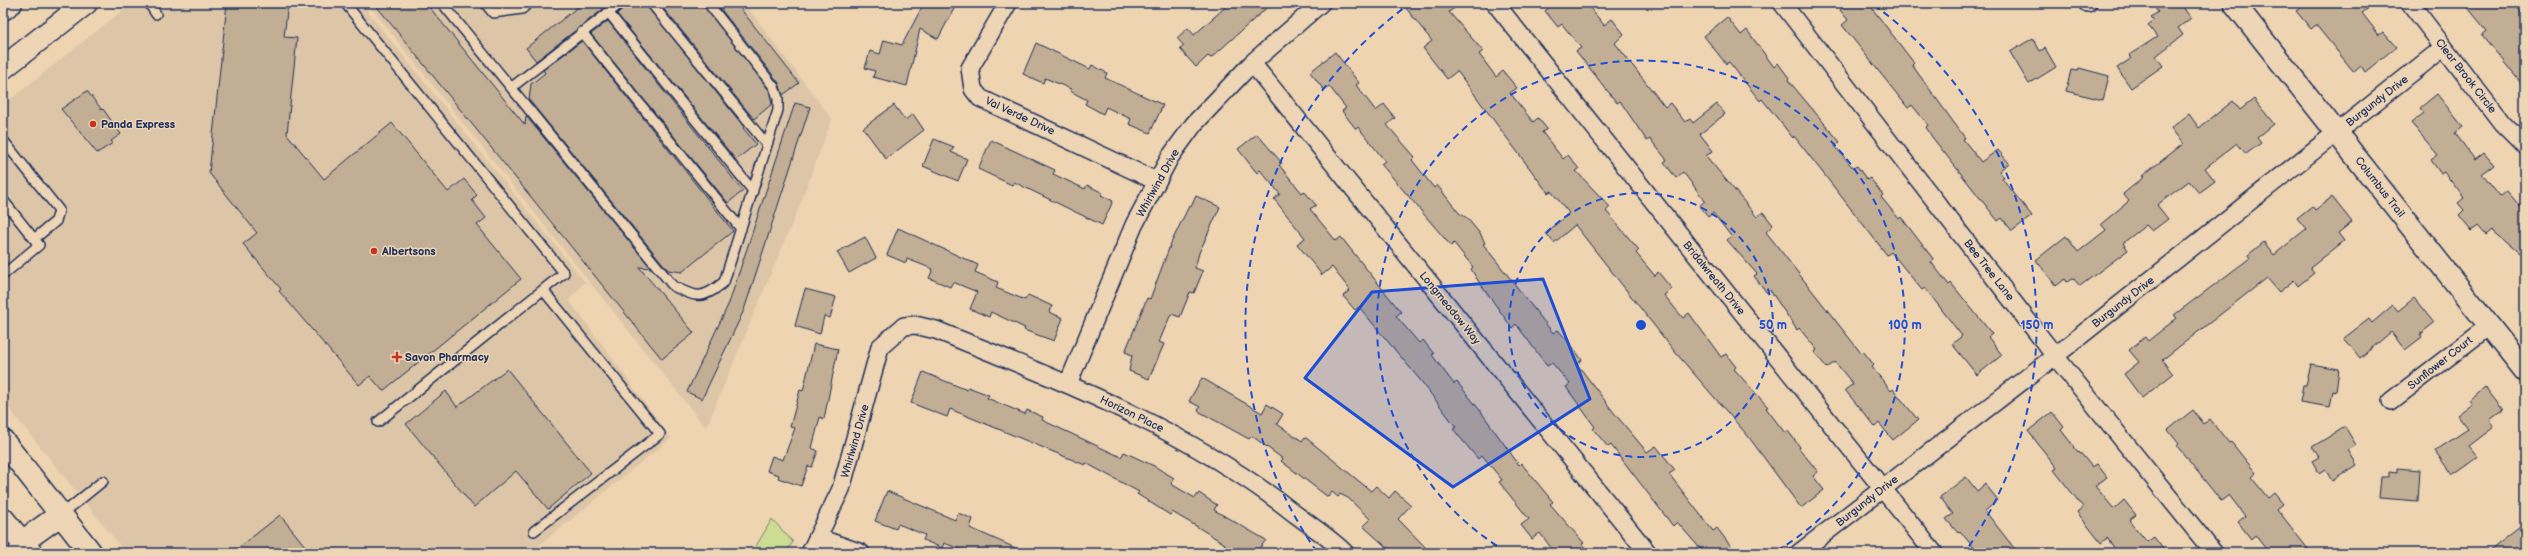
<svg xmlns="http://www.w3.org/2000/svg" width="2528" height="556" viewBox="0 0 2528 556" font-family="'Balsamiq Sans',sans-serif">
<style>
.built{fill:#ddc6a7}
.green{fill:#ccdc90;stroke:#748677}
.building{fill:#c2ae94;stroke:#1b2f5e}
.lines{fill:none;stroke-linecap:round;stroke-linejoin:round}
.service-casing{stroke:#1b2f5e;stroke-width:12}
.minor-casing{stroke:#1b2f5e;stroke-width:20}
.tertiary-casing{stroke:#1b2f5e;stroke-width:24}
.secondary-casing{stroke:#1b2f5e;stroke-width:25}
.service{stroke:#edd5b5;stroke-width:9}
.minor{stroke:#edd5b5;stroke-width:17}
.tertiary{stroke:#edd5b5;stroke-width:21}
.secondary{stroke:#edd5b5;stroke-width:22}
.marked{fill:#1d4ed8;fill-opacity:0.2;stroke:#1d4ed8;stroke-width:3;stroke-linejoin:round}
.ring{fill:none;stroke:#1d4ed8;stroke-width:2;stroke-dasharray:7 5}
.poi-dot{fill:#c8321e;stroke:#edd5b5;stroke-width:1.5}
.labels{text-anchor:middle;dominant-baseline:central;stroke-width:3;stroke-linejoin:round;paint-order:stroke}
.street-label{font-size:11px;fill:#1b2f5e;stroke:#edd5b5}
.poi-label{font-size:11px;font-weight:bold;fill:#1b2f5e;stroke:#edd5b5;text-anchor:start}
.centre{fill:#1d4ed8;stroke:#edd5b5;stroke-width:2}
.ring-label{font-size:12px;text-anchor:middle;font-weight:bold;fill:#1d4ed8;stroke:#edd5b5;stroke-width:3;stroke-linejoin:round;paint-order:stroke}
</style>
<rect width="100%" height="100%" fill="#eed4b1"/>
<filter id="ink" filterUnits="userSpaceOnUse"><feTurbulence type="fractalNoise" baseFrequency=".025" numOctaves="2"/><feDisplacementMap in="SourceGraphic" scale="8" xChannelSelector="R" yChannelSelector="G"/><feConvolveMatrix kernelMatrix="1 2 1 2 8 2 1 2 1" color-interpolation-filters="sRGB"/></filter>
<g filter="url(#ink)">
<path class="built" d="M132,3H361L585,282L569,300L671,438L530,553H126L3,401V105Z
M367,3H744L832,119L799,207L706,428Z"/>
<path class="green" d="M772,519L793,542L785,553H752Z"/>
<path class="building" d="M227,3H288L284,37L297,38L287,134L324,179L392,123L448,192L464,179L477,195L472,200L486,218L477,225L521,279L383,391L370,376L359,385L279,291L281,289L243,244L257,233L209,173Z
M374,3H426L525,125L526,116L651,268L639,267L694,333L662,359Z
M583,3H611L536,61L526,48Z
M627,3H645L744,127L743,128L756,144L736,160L617,14Z
M659,3H702L769,90L772,104L754,119Z
M716,3H736L799,83L783,95L779,83Z
M924,3H957L938,39L920,29L907,86L873,77L875,71L865,68L870,51L880,54L884,40L902,45Z
M1230,3H1272L1211,58L1208,56L1196,67L1180,49L1184,46L1177,38L1188,28L1194,35Z
M1402,3H1461L1449,12L1483,51L1479,54L1496,77L1503,71L1517,88L1510,93L1533,122L1538,118L1547,129L1542,132L1563,159L1568,155L1579,169L1576,171L1610,207L1606,211L1639,250L1636,253L1655,276L1658,272L1672,289L1664,295L1683,318L1689,313L1721,357L1726,354L1736,367L1734,369L1768,407L1766,408L1785,433L1788,431L1800,447L1799,448L1818,472L1813,476L1824,490L1801,508L1748,436L1675,352L1575,225L1554,243L1546,233L1569,213L1551,191L1548,193L1457,71L1447,79L1423,48L1432,41Z
M1555,3H1586L1604,25L1612,19L1624,34L1615,43L1665,107L1670,103L1685,122L1690,119L1693,123L1717,104L1725,114L1700,134L1713,151L1706,156L1757,217L1763,212L1773,225L1766,232L1861,353L1863,351L1874,365L1872,367L1891,391L1893,389L1918,420L1893,440L1879,423L1875,427L1845,390L1853,384L1835,362L1827,368L1814,352L1817,350L1799,328L1797,330L1770,290L1767,293L1754,276L1757,274L1727,240L1731,236L1713,213L1708,217L1699,206L1705,201L1683,172L1676,178L1664,162L1667,160L1650,139L1647,141L1620,101L1617,103L1576,51L1581,48L1562,24L1558,27L1545,11Z
M1848,3H1868L1914,63L1912,65L1965,138L1963,139L1981,162L1998,150L2009,163L1999,171L2004,177L2002,178L2032,216L2012,231L2002,218L1998,221L1932,137L1926,127L1928,125L1912,105L1908,108L1842,25L1848,20L1840,10Z
M2151,3H2180L2191,18L2178,28L2183,35L2156,56L2163,66L2131,88L2117,68L2132,58L2129,55L2157,37L2148,25L2154,20L2151,17L2158,12Z
M2306,3H2375L2362,13L2379,35L2383,32L2396,47L2365,72L2361,66L2354,72L2316,25L2311,29L2296,11Z
M2464,3H2514L2525,17V88L2482,35L2487,31Z
M1727,17L1741,35L1747,30L1774,67L1778,63L1789,78L1788,80L1840,142L1835,146L1853,168L1857,166L1867,180L1870,178L1883,195L1881,197L1899,219L1901,217L1934,260L1931,262L1949,285L1951,283L1992,334L1988,337L2002,355L1977,375L1952,344L1962,336L1925,288L1922,290L1891,252L1887,255L1794,136L1793,138L1762,99L1760,101L1729,62L1726,64L1704,36Z
M608,21L743,191L728,203L591,34Z
M2033,38L2040,51L2045,48L2056,67L2029,84L2010,52Z
M582,41L733,231L682,272L668,270L529,100L531,84L545,73L543,70Z
M1036,43L1090,69L1092,65L1107,73L1105,78L1163,105L1150,133L1129,124L1131,119L1106,107L1103,114L1085,104L1087,100L1070,91L1071,89L1045,78L1043,83L1023,74Z
M1335,52L1359,83L1356,85L1376,111L1384,104L1395,118L1387,125L1415,157L1412,160L1434,188L1437,185L1459,213L1467,218L1481,235L1485,243L1483,244L1553,333L1558,330L1572,346L1582,360L1577,364L1615,414L1647,452L1656,446L1675,470L1669,474L1713,531L1717,528L1736,553H1704L1677,522L1673,526L1611,445L1608,447L1593,429L1595,427L1566,387L1570,384L1552,363L1547,366L1516,324L1512,328L1477,279L1471,269L1473,267L1454,243L1451,246L1381,164L1385,161L1358,127L1356,129L1342,111L1346,108L1329,86L1324,90L1310,72Z
M2079,68L2109,76L2103,100L2066,91L2071,70L2078,71Z
M87,91L102,110L103,109L121,134L111,141L113,143L97,153L61,109Z
M2437,94L2463,127L2455,133L2475,160L2484,153L2494,165L2482,174L2500,197L2507,191L2525,212V258L2492,230L2486,235L2478,226L2472,231L2459,215L2464,210L2458,203L2464,198L2444,172L2441,174L2431,160L2438,155L2411,123L2424,113L2420,108Z
M2254,99L2274,124L2257,138L2261,143L2246,154L2237,143L2205,168L2215,181L2199,193L2189,181L2157,205L2168,219L2152,231L2146,225L2123,243L2128,250L2080,286L2073,278L2067,282L2065,279L2056,286L2036,260L2066,236L2078,252L2106,230L2101,224L2129,201L2123,194L2144,177L2142,176L2183,144L2171,128L2189,114L2199,128L2233,101L2240,110Z
M795,103L810,107L744,310L702,399L687,392L729,303Z
M894,105L905,120L913,114L924,130L886,159L863,128Z
M1257,134L1282,163L1279,165L1302,193L1304,191L1316,205L1310,209L1336,241L1341,237L1352,251L1401,312L1396,316L1419,343L1423,340L1434,354L1432,355L1454,384L1457,382L1479,409L1519,465L1521,463L1553,502L1550,504L1584,543L1582,544L1589,553H1555L1540,533L1532,539L1521,525L1529,519L1499,482L1502,480L1482,455L1478,459L1453,429L1456,427L1421,381L1359,307L1355,310L1343,296L1350,290L1332,267L1322,275L1297,244L1305,238L1274,199L1280,194L1260,170L1257,173L1238,149Z
M934,139L954,147L951,152L967,159L958,181L923,166Z
M991,140L1055,170L1053,174L1085,189L1087,185L1103,193L1101,195L1113,201L1102,225L1014,182L1012,185L978,169Z
M1196,196L1220,207L1199,253L1195,268L1203,271L1194,293L1190,292L1180,317L1171,314L1159,342L1164,344L1149,379L1129,371L1132,355L1125,352L1147,298L1150,299L1171,243L1189,206L1191,207Z
M2332,197L2352,222L2338,233L2344,241L2310,268L2314,273L2298,286L2294,280L2279,292L2267,278L2162,360L2173,374L2142,398L2124,374L2139,362L2129,350L2145,337L2148,341L2177,318L2174,315L2250,258L2248,255L2264,242L2274,255L2306,229L2297,218L2312,206L2315,210Z
M898,228L978,265L975,272L998,282L996,288L1025,300L1028,295L1052,306L1049,312L1063,318L1054,341L1024,330L1025,328L991,312L989,317L970,309L977,292L953,282L950,287L929,278L933,269L907,259L906,263L887,255Z
M865,237L876,258L849,273L837,252Z
M805,289L836,297L830,318L824,316L820,334L795,326Z
M2414,298L2434,323L2420,334L2422,337L2405,350L2391,332L2360,358L2344,338L2369,319L2372,323L2393,305L2398,311Z
M814,344L838,349L824,419L820,417L812,448L818,451L812,467L808,466L801,486L778,478L779,475L767,471L772,456L783,460L795,428L790,427L800,390L803,391Z
M2311,364L2339,369L2336,392L2333,391L2330,407L2300,402L2303,386H2306Z
M507,369L591,473L548,509L516,471L474,507L406,424L446,391L457,407Z
M923,372L967,390L968,387L989,395L987,398L1025,414L1027,410L1043,417L1042,420L1121,457L1124,452L1154,466L1174,478L1171,484L1195,498L1199,493L1217,505L1214,510L1266,540L1256,553H1235L1224,545L1225,544L1196,526L1172,512L1170,515L1137,494L1139,492L1086,463L1085,465L950,409L947,417L911,403Z
M1202,378L1262,413L1267,404L1283,414L1277,424L1302,441L1305,437L1371,491L1376,486L1389,498L1395,491L1411,505L1398,519L1431,553H1393L1363,526L1370,519L1348,498L1340,494L1338,497L1332,492L1328,497L1281,461L1283,459L1252,436L1249,439L1198,411L1200,407L1189,401Z
M2485,387L2503,410L2490,420L2494,427L2469,446L2478,457L2452,475L2435,451L2468,429L2457,415L2472,404L2469,400Z
M2193,410L2204,424L2210,419L2229,443L2231,442L2256,473L2251,477L2268,498L2274,493L2283,504L2277,509L2311,553H2269L2255,535L2251,539L2238,522L2245,516L2229,495L2221,501L2177,446L2179,444L2168,430Z
M2052,412L2064,427L2061,430L2078,452L2079,451L2092,467L2097,464L2107,477L2095,486L2114,509L2124,500L2136,515L2129,520L2147,542L2154,537L2166,553H2118L2107,538L2101,543L2077,512L2083,507L2054,470L2057,468L2028,431Z
M2345,427L2356,445L2348,450L2357,465L2332,481L2325,469L2319,473L2312,461L2319,457L2312,447Z
M2397,468L2420,470L2418,501L2379,498L2381,477H2389V472L2397,473Z
M1966,477L1977,491L1985,484L1998,500L1985,511L2018,553H1978L1960,531L1958,533L1946,519L1953,514L1940,497Z
M887,491L955,520L958,513L973,519L970,528L1027,553H971L944,543L942,548L923,540L925,535L898,524L896,529L875,521Z
M280,515L305,546L297,553H232Z
M2525,523V553H2487Z"/>
<g class="lines">
<g class="service-casing">
<path id="service" d="M149,3L156,14
M345,3L564,273L378,422
M442,3L673,286C697,298 702,300 724,282L778,110V98L774,87L708,3
M485,3L493,13L522,9L529,3
M651,3L767,145
M608,12L753,191
M582,32L741,229
M512,87L621,3
M3,140L59,210L56,221L34,239
M3,200L39,245L3,275
M61,515L103,481
M534,531L660,434L543,290
M10,553L22,542"/>
</g>
<g class="minor-casing">
<path id="minor" d="M1008,3L970,68L973,89L980,98L1156,181
M1495,3L1934,553
M1782,3L2055,356L2214,553
M2087,3H2088
M2410,3L2502,123L2525,146
M1252,63L1648,553
M1068,384L1134,225L1170,157L1194,124L1252,63L1321,3
M2391,401L2490,325
M819,538L861,553
M810,553L841,489L880,347L904,326L915,325L936,330C1061,381 1188,429 1295,514C1311,526 1330,538 1345,553
M1799,553L2055,356L2443,48"/>
</g>
<g class="tertiary-casing">
<path id="tertiary" d="M2234,3L2525,371"/>
</g>
<g class="secondary-casing">
<path id="secondary" d="M3,9L11,3
M3,68L86,3
M3,441L91,553
M3,519L31,553
M22,542L60,515"/>
</g>
<use href="#service" class="service"/>
<use href="#minor" class="minor"/>
<use href="#tertiary" class="tertiary"/>
<use href="#secondary" class="secondary"/>
</g>
</g>
<path class="marked" d="M1543,279L1590,399L1453,487L1305,378L1372,292Z"/>
<g class="ring">
<circle cx="1641" cy="325" r="132"/>
<path d="M1507 552A264 264 0 1 1 1775 552"/>
<path d="M1317 552A396 396 0 0 1 1408 5M1874 5A396 396 0 0 1 1965 552"/>
</g>
<g class="poi-dot">
<circle cx="93" cy="124" r="4"/>
<circle cx="374" cy="251" r="4"/>
<path d="M395 351h4v4h4v4h-4v4h-4v-4h-4v-4h4z"/>
</g>
<g class="labels">
<g class="street-label">
<text transform="translate(2466 76) rotate(52)">Clear Brook Circle</text>
<text transform="translate(2377 101) rotate(-38)">Burgundy Drive</text>
<text transform="translate(1020 116) rotate(25)">Val Verde Drive</text>
<text transform="translate(1158 183) rotate(-61)">Whirlwind Drive</text>
<text transform="translate(2380 187) rotate(52)">Columbus Trail</text>
<text transform="translate(1989 270) rotate(52)">Bee Tree Lane</text>
<text transform="translate(1714 278) rotate(51)">Bridalwreath Drive</text>
<text transform="translate(2123 302) rotate(-38)">Burgundy Drive</text>
<text transform="translate(1450 308) rotate(51)">Longmeadow Way</text>
<text transform="translate(2440 363) rotate(-38)">Sunflower Court</text>
<text transform="translate(1132 414) rotate(26)">Horizon Place</text>
<text transform="translate(855 441) rotate(-74)">Whirlwind Drive</text>
<text transform="translate(1867 501) rotate(-38)">Burgundy Drive</text>
</g>
<g class="poi-label">
<text x="101" y="124">Panda Express</text>
<text x="382" y="251">Albertsons</text>
<text x="405" y="357">Savon Pharmacy</text>
</g>
</g>
<circle cx="1641" cy="325" r="6" class="centre"/>
<g class="ring-label">
<text x="1773" y="329">50 m</text>
<text x="1905" y="329">100 m</text>
<text x="2037" y="329">150 m</text>
</g>
<rect width="2528" height="556" fill="none" stroke="#edd5b5" stroke-width="16"/>
<rect x="8" y="8" width="2512" height="540" fill="none" stroke="#1b2f5e" stroke-width="1.5" filter="url(#ink)"/>
</svg>
